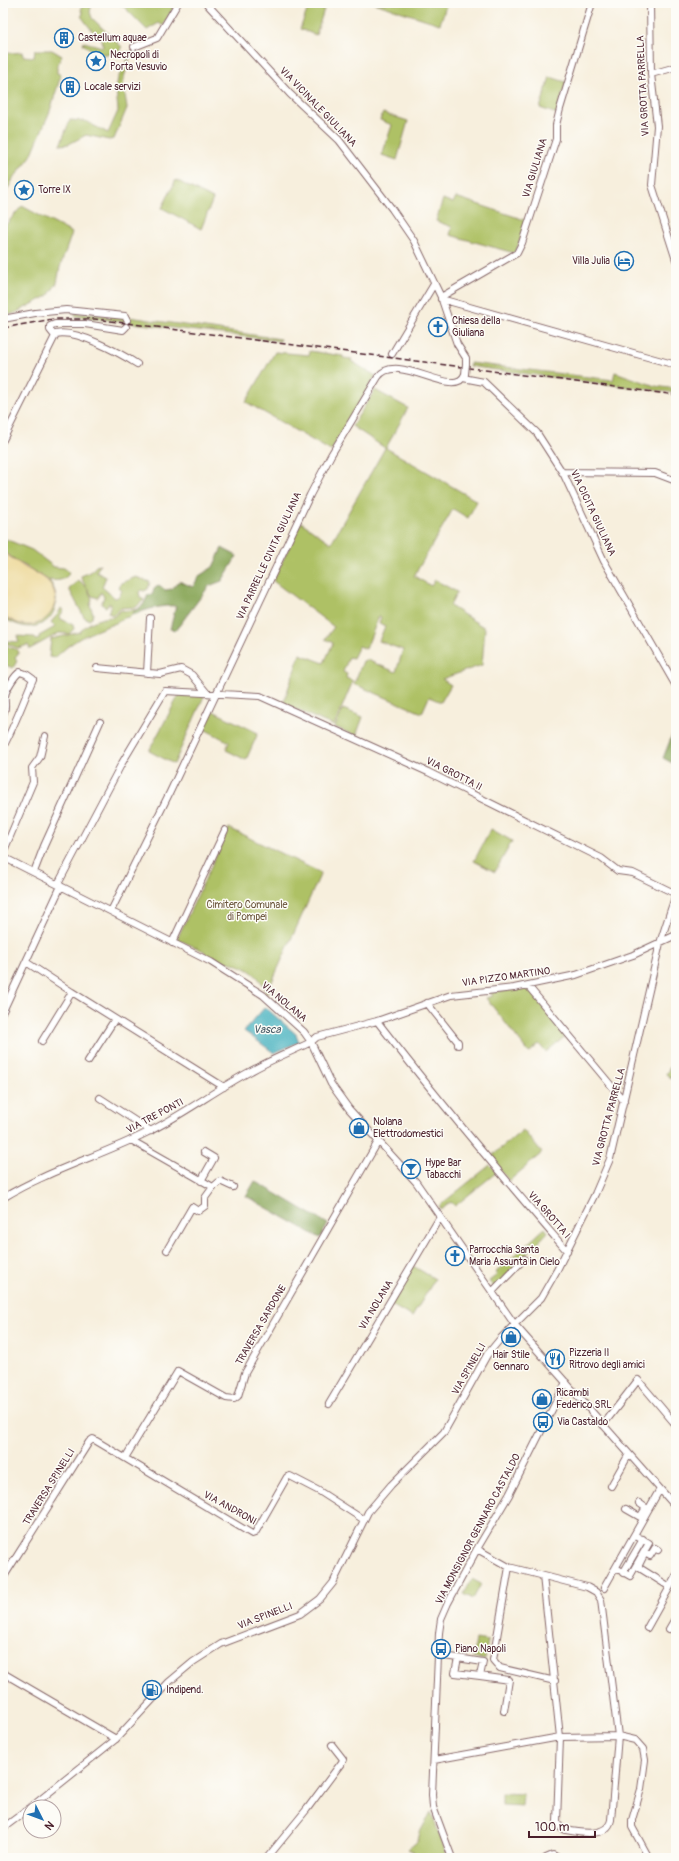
<svg xmlns="http://www.w3.org/2000/svg" width="679" height="1861" viewBox="0 0 679 1861" font-family="Pangolin,sans-serif">
<style>
.green{fill:#aec165;stroke:#7c7048}
.forest{fill:#8aa75a;stroke:#6a6342}
.sand{fill:#eeda9e;stroke:#9c7c64}
.water{fill:#40afbd;stroke:#456774}
.lines{fill:none;stroke-linecap:round;stroke-linejoin:round}
.minor-casing{stroke:#876869;stroke-width:8}
.minor{stroke:#fff;stroke-width:6}
.rail{stroke:#4a1f2b;stroke-width:1.5;stroke-dasharray:6 3;stroke-linecap:butt}
.minor-bridge-casing{stroke:#876869;stroke-width:8;stroke-linecap:butt}
.minor-bridge{stroke:#fff;stroke-width:6}
.labels{text-anchor:middle;dominant-baseline:central;stroke-width:3;stroke-linejoin:round;paint-order:stroke}
.poi-label{font-size:10px;fill:#4a1f2b;stroke:#fdfcf7;text-anchor:start}
.street-label{font-size:10px;fill:#4a1f2b;stroke:#fdfcf7}
.park-label{font-size:10px;fill:#6d583f;stroke:#fdfcf7}
.water-label{font-size:11px;font-style:italic;fill:#465965;stroke:#fdfcf7}
</style>
<rect width="100%" height="100%" fill="#fdfcf7"/>
<filter id="ink" filterUnits="userSpaceOnUse"><feTurbulence type="fractalNoise" baseFrequency=".025" numOctaves="2"/><feDisplacementMap in="SourceGraphic" scale="8" xChannelSelector="R" yChannelSelector="G"/><feConvolveMatrix kernelMatrix="1 2 1 2 8 2 1 2 1" color-interpolation-filters="sRGB"/></filter>
<filter id="wash" filterUnits="userSpaceOnUse"><feTurbulence type="fractalNoise" baseFrequency=".012" numOctaves="4" result="noise"/><feDisplacementMap in="SourceGraphic" scale="16" xChannelSelector="R" yChannelSelector="G"/><feGaussianBlur stdDeviation="0.9" result="paint"/><feColorMatrix in="noise" values="0 0 0 0 0 0 0 0 0 0 0 0 0 0 0 0 0 1.4 0 .05"/><feComposite in="paint" operator="in"/></filter>
<g filter="url(#wash)">
<rect width="100%" height="100%" fill="#f7efdd"/>
<path class="green" d="M83,3H92L90,12L92,18L122,47L120,52C106,58 94,52 83,44L84,42L103,47L102,39L93,32L81,16H82L83,12L81,11Z
M117,3H176L163,26L159,23L147,30L124,7Z
M310,3H326L316,35L300,29Z
M374,3H447L440,24Z
M35,50H52L62,56L57,65V73L61,75L50,111L31,156L13,179L3,198V53H13L22,52L23,56L34,57Z
M129,51L131,53L123,81L127,108L114,139L109,140L86,135L69,144L60,145L70,120L85,121L108,133L118,111L116,89L118,78L127,62Z
M550,77L566,82L557,114L540,108Z
M383,113L408,121L397,160L382,155L392,125L380,120Z
M176,180L213,199L201,229L162,208Z
M456,197L525,220L519,244L514,253L450,235L452,227L436,221L443,199L453,203Z
M22,206L72,233L60,267L57,283L48,296L15,313L3,316V228Z
M75,313L129,317L281,339L280,341L75,316Z
M310,351L343,356V358L352,359L351,361L376,376L331,451L246,402L275,352L309,355Z
M470,363L613,380L615,372L655,386L676,389V393L490,369L469,366Z
M375,390L408,408L386,448L477,501L468,518L453,509L414,576L431,586L435,580L457,592L450,606L485,628L482,665L442,679L451,685L441,702L429,697L422,713L354,684L363,661L367,660L396,672L403,650L379,641L385,626L379,623L381,617L379,616L366,649L359,646L353,658L349,657L343,672L347,674L346,678L353,681L334,726L283,704L300,654L324,663L333,643L325,639L334,627L273,581L301,522L331,543L385,448L352,426Z
M3,538L32,550L54,567L64,568L68,571L69,574C63,581 58,581 49,580C63,598 56,625 30,627C20,627 11,622 3,618V616L17,623L30,625L52,610L55,599L48,580L3,552Z
M100,565L96,572L106,577L102,587L115,598L118,597L122,591L119,587L121,583L136,577L150,582L148,589L144,591L141,590L139,592L140,597L144,600L136,607L121,608L113,615L108,613L111,604H108L106,607L101,604L104,597L101,592L98,598L92,596L81,578V576L91,572L96,566Z
M79,580L87,588L92,599L90,605L93,613L92,618L89,620L84,617L69,589Z
M61,608L64,610L60,616L61,619L73,625L74,629L69,634L59,633L30,649L28,645L18,648L5,643V641L19,642L17,636L35,637L36,640L39,639V636L55,627L51,622L58,614Z
M136,609L130,617C123,617 121,621 116,623C90,633 76,637 55,658L49,657L51,639L80,632C87,622 102,617 113,617L121,610L127,611Z
M3,645L18,650V654L15,657L17,661L13,668L3,664Z
M180,693L205,694L174,764L149,751Z
M343,709L363,717L356,736L335,727Z
M211,710L258,733L246,760L226,750L229,742L202,728Z
M229,828L321,873L266,995C262,969 232,960 209,960L204,951L177,939Z
M491,829L512,841L495,872L474,861Z
M528,988L567,1035L546,1052L539,1044L529,1053L486,998L493,996L490,992Z
M676,1054V1082L666,1074L675,1059Z
M523,1130L542,1153L509,1181L490,1157Z
M490,1165L497,1172L455,1206L451,1202L441,1210L439,1206Z
M545,1228L548,1232L494,1288L489,1281L497,1275L495,1273Z
M413,1266L435,1279L412,1317L390,1304Z
M472,1579L481,1584L473,1599L464,1594Z
M476,1639L488,1641L485,1660L473,1658Z
M502,1793L523,1794L522,1806L502,1805Z
M431,1812L448,1858H424L408,1849L418,1841L420,1832Z"/>
<path class="forest" d="M222,548L237,556L222,581L209,586L176,630L170,629L176,606C163,605 146,609 134,615L133,612L143,605L148,595L152,594L154,589L159,585L165,590L172,589L179,581L193,587L199,576L213,567Z
M676,726V765L663,758Z
M255,1181L328,1224L320,1238L246,1196Z"/>
<path class="sand" d="M3,552C11,557 18,563 26,568C35,573 45,576 51,585C63,602 49,624 29,625C19,625 11,620 3,616Z"/>
<path class="water" d="M265,1007L296,1034L299,1042L274,1053L244,1031Z"/>
</g>
<g filter="url(#ink)">
<g class="lines">
<g class="minor-casing">
<path id="minor" d="M206,3L290,94L339,140L392,209L414,241L441,297L457,344L466,358V364
M650,3L651,74L657,126L652,185L676,260
M134,47L157,38L178,3
M651,74L676,67
M441,297L517,253L522,243L556,139V125L560,109L592,3
M441,299L676,365
M3,319L35,313L66,310L125,316L127,320
M54,335L50,330V326L55,324H85L123,330L126,327
M392,354L434,284
M463,378L484,382L537,433L564,475L604,561L676,686
M3,440L56,334C76,329 120,353 137,364
M562,472L655,473L676,481
M97,668L160,674L181,669L192,675L207,693
M147,673L150,618
M3,714C7,708 4,703 5,696C6,689 15,675 20,672L26,674L33,679C23,702 15,725 3,747
M3,853L33,782L32,768L40,757L45,736
M3,857L211,962L263,995L304,1032L311,1042L331,1084L349,1109L416,1182L515,1325L676,1507
M34,872L44,846L100,722
M58,884L122,763L165,691L260,696L428,772L601,858L618,871L633,873L676,894
M111,911L170,792L310,495L331,455L378,377C397,350 455,401 465,374
M172,943L225,830
M26,962L72,992L42,1041
M528,986L624,1101
M72,992L224,1087
M427,1003L458,1042V1045
M3,1011L61,886
M377,1021C438,1100 502,1176 567,1251
M88,1061L115,1019
M100,1098L151,1131
M131,1140L213,1187L220,1181L233,1187
M201,1181L214,1158L204,1152
M3,1198C47,1171 100,1156 146,1133C183,1115 215,1090 251,1071C270,1060 291,1052 311,1042L317,1037L377,1021L451,995L514,988L576,975L633,955L676,935
M167,1250L192,1207L198,1211L205,1206V1198L213,1187
M492,1292L524,1259
M329,1404L440,1217
M603,1425L638,1380L676,1425
M125,1458L178,1371L226,1398L234,1399L238,1396L245,1373L379,1140
M611,1486L629,1454
M639,1503L646,1508L642,1514
M626,1509L640,1517L642,1515
M477,1549L509,1567L587,1587L596,1592L601,1600L618,1736L611,1820C607,1838 580,1833 566,1830L561,1828L557,1822L560,1737L543,1576
M658,1550L655,1548L650,1556L645,1553L638,1567L670,1587
M509,1567L493,1660L500,1668L555,1681
M616,1568L630,1576L649,1543L634,1535
M623,1573L643,1539
M3,1578L89,1442L93,1439L252,1534L255,1533L287,1477L290,1476L319,1491L364,1520
M604,1588L660,1489
M647,1628L676,1576
M669,1629L676,1617
M438,1655L483,1662L480,1676L509,1680L504,1711
M458,1658L455,1673L480,1676
M3,1673L116,1739
M434,1760L560,1737L618,1736L635,1740L643,1749L645,1760L641,1789L632,1820V1827L649,1858
M31,1807L116,1739L169,1682L193,1662L221,1644L300,1614L320,1599L333,1583L368,1512L391,1485L444,1432L487,1355L501,1338L541,1298L557,1270L595,1194L610,1159L660,943L676,894
M3,1828L30,1808
M267,1858L307,1809L342,1762L343,1759L332,1745
M452,1858L433,1807L432,1795L439,1633L441,1619L448,1603L477,1549L509,1495L566,1382
M546,1858L553,1855L558,1858"/>
</g>
<use href="#minor" class="minor"/>
<path class="rail" d="M3,328L53,319H95L676,395"/>
<g class="minor-bridge-casing">
<path id="minor-bridge" d="M465,374L466,364"/>
</g>
<use href="#minor-bridge" class="minor-bridge"/>
</g>
</g>
<defs>
<g id="building-ring" transform="scale(1)"><circle r="9.5" fill="#fdfcf7" stroke="#1f6fb2" stroke-width="1.5"/><path d="M-4-6H4V6H1V3H-1V6H-4ZM-2.5-4.3h1.7v1.8h-1.7ZM.8-4.3h1.7v1.8H.8ZM-2.5-1h1.7V.8h-1.7ZM.8-1h1.7V.8H.8Z" fill="#1f6fb2"/></g>
<g id="sight-ring" transform="scale(1)"><circle r="9.5" fill="#fdfcf7" stroke="#1f6fb2" stroke-width="1.5"/><path d="M0-6L1.8-2.2L6-1.7L2.9 1.2L3.7 5.4L0 3.3L-3.7 5.4L-2.9 1.2L-6-1.7L-1.8-2.2Z" fill="#1f6fb2"/></g>
<g id="hotel-ring" transform="scale(1)"><circle r="9.5" fill="#fdfcf7" stroke="#1f6fb2" stroke-width="1.5"/><path d="M-6-4.5h1.5V1H6V5H4.5V3h-9V5H-6ZM-4 0a1.8 1.8 0 1 1 3.6 0ZM.5 0V-2.5h3Q6-2.5 6 0Z" fill="#1f6fb2"/></g>
<g id="church-ring" transform="scale(1)"><circle r="9.5" fill="#fdfcf7" stroke="#1f6fb2" stroke-width="1.5"/><path d="M-1.2-6h2.4v3.5h3.3v2.4h-3.3V6h-2.4V-.1h-3.3v-2.4h3.3Z" fill="#1f6fb2"/></g>
<g id="shop-ring" transform="scale(1)"><circle r="9.5" fill="#fdfcf7" stroke="#1f6fb2" stroke-width="1.5"/><path d="M-5-2.5h2.3a2.7 3.5 0 0 1 5.4 0H5L5.5 6h-11ZM-1.5-2.5h3a1.5 2.3 0 0 0-3 0Z" fill="#1f6fb2"/></g>
<g id="bar-ring" transform="scale(1)"><circle r="9.5" fill="#fdfcf7" stroke="#1f6fb2" stroke-width="1.5"/><path d="M-6-5H6L.8 .8V4.5H3.5V6h-7V4.5H-.8V.8Z" fill="#1f6fb2"/></g>
<g id="restaurant-ring" transform="scale(1)"><circle r="9.5" fill="#fdfcf7" stroke="#1f6fb2" stroke-width="1.5"/><path d="M-5-6h1v4h1v-4h1v4h1v-4h1v5L-1.5 .5V6h-2V.5L-5-1ZM5-6V6H3V1.5H1.5Q1.5-4 5-6Z" fill="#1f6fb2"/></g>
<g id="bus-ring" transform="scale(1)"><circle r="9.5" fill="#fdfcf7" stroke="#1f6fb2" stroke-width="1.5"/><path d="M-5-6H5V4H4V6H2V4H-2V6H-4V4H-5ZM-3.5-4V0h7V-4ZM-3.5 1.2v1.5H-2V1.2ZM2 1.2v1.5H3.5V1.2Z" fill="#1f6fb2"/></g>
<g id="fuel-ring" transform="scale(1)"><circle r="9.5" fill="#fdfcf7" stroke="#1f6fb2" stroke-width="1.5"/><path d="M-5.5-6h7V0h2V4h1.3V-2.5L3-4.5l.8-.8L6-3V5H2.5V1h-1V6h-7ZM-4.2-4.7v3.2H.2V-4.7Z" fill="#1f6fb2"/></g>
</defs>
<g fill-rule="evenodd">
<use href="#building-ring" x="64" y="38"/>
<use href="#sight-ring" x="96" y="61"/>
<use href="#building-ring" x="70" y="87"/>
<use href="#sight-ring" x="24" y="190"/>
<use href="#hotel-ring" x="624" y="261"/>
<use href="#church-ring" x="438" y="327"/>
<use href="#shop-ring" x="359" y="1128"/>
<use href="#bar-ring" x="411" y="1169"/>
<use href="#church-ring" x="455" y="1256"/>
<use href="#shop-ring" x="511" y="1337"/>
<use href="#restaurant-ring" x="555" y="1359"/>
<use href="#shop-ring" x="542" y="1399"/>
<use href="#bus-ring" x="543" y="1422"/>
<use href="#bus-ring" x="441" y="1649"/>
<use href="#fuel-ring" x="152" y="1690"/>
</g>
<g class="labels">
<g class="poi-label">
<text x="78" y="38">Castellum aquae</text>
<text x="110" y="55">Necropoli di<tspan x="110" dy="12">Porta Vesuvio</tspan></text>
<text x="84" y="87">Locale servizi</text>
<text x="38" y="190">Torre IX</text>
<text x="610" y="261" text-anchor="end">Villa Julia</text>
<text x="452" y="321">Chiesa della<tspan x="452" dy="12">Giuliana</tspan></text>
<text x="373" y="1122">Nolana<tspan x="373" dy="12">Elettrodomestici</tspan></text>
<text x="425" y="1163">Hype Bar<tspan x="425" dy="12">Tabacchi</tspan></text>
<text x="469" y="1250">Parrocchia Santa<tspan x="469" dy="12">Maria Assunta in Cielo</tspan></text>
<text x="569" y="1353">Pizzeria Il<tspan x="569" dy="12">Ritrovo degli amici</tspan></text>
<text x="511" y="1355" text-anchor="middle">Hair Stile<tspan x="511" dy="12">Gennaro</tspan></text>
<text x="556" y="1393">Ricambi<tspan x="556" dy="12">Federico SRL</tspan></text>
<text x="557" y="1422">Via Castaldo</text>
<text x="455" y="1649">Piano Napoli</text>
<text x="166" y="1690">Indipend.</text>
</g>
<g class="street-label">
<text transform="translate(643 86) rotate(-93)">VIA GROTTA PARRELLA</text>
<text transform="translate(318 107) rotate(46)">VIA VICINALE GIULIANA</text>
<text transform="translate(535 168) rotate(-73)">VIA GIULIANA</text>
<text transform="translate(593 513) rotate(65)">VIA CICITA GIULIANA</text>
<text transform="translate(269 556) rotate(-65)">VIA PARRELLE CIVITA GIULIANA</text>
<text transform="translate(454 774) rotate(27)">VIA GROTTA II</text>
<text transform="translate(506 977) rotate(-8)">VIA PIZZO MARTINO</text>
<text transform="translate(284 1002) rotate(40)">VIA NOLANA</text>
<text transform="translate(155 1116) rotate(-28)">VIA TRE PONTI</text>
<text transform="translate(609 1117) rotate(-75)">VIA GROTTA PARRELLA</text>
<text transform="translate(549 1215) rotate(49)">VIA GROTTA I</text>
<text transform="translate(376 1305) rotate(-59)">VIA NOLANA</text>
<text transform="translate(261 1325) rotate(-60)">TRAVERSA SARDONE</text>
<text transform="translate(469 1369) rotate(-60)">VIA SPINELLI</text>
<text transform="translate(49 1487) rotate(-58)">TRAVERSA SPINELLI</text>
<text transform="translate(230 1508) rotate(29)">VIA ANDRONI</text>
<text transform="translate(478 1529) rotate(-62)">VIA MONSIGNOR GENNARO CASTALDO</text>
<text transform="translate(265 1616) rotate(-21)">VIA SPINELLI</text>
</g>
<g class="park-label">
<text x="247" y="905">Cimitero Comunale<tspan x="247" dy="12">di Pompei</tspan></text>
</g>
<g class="water-label">
<text x="267" y="1029">Vasca</text>
</g>
</g>
<rect width="679" height="1861" fill="none" stroke="#fdfcf7" stroke-width="16"/>
<g transform="translate(42 1819) rotate(132)"><circle r="19" fill="#fdfcf7" stroke="#b5a4a5"/>
<path d="M0-3L7 15L0 10L-7 15Z" fill="#1f6fb2"/>
<text y="-6" font-size="11" font-weight="bold" text-anchor="middle" fill="#4a1f2b">N</text>
</g>
<path d="M529 1831v6h66v-6" fill="none" stroke="#4a1f2b" stroke-width="2"/>
<text x="535" y="1831" font-size="12" fill="#4a1f2b" stroke="#fdfcf7" stroke-width="3" paint-order="stroke">100 m</text>
</svg>
